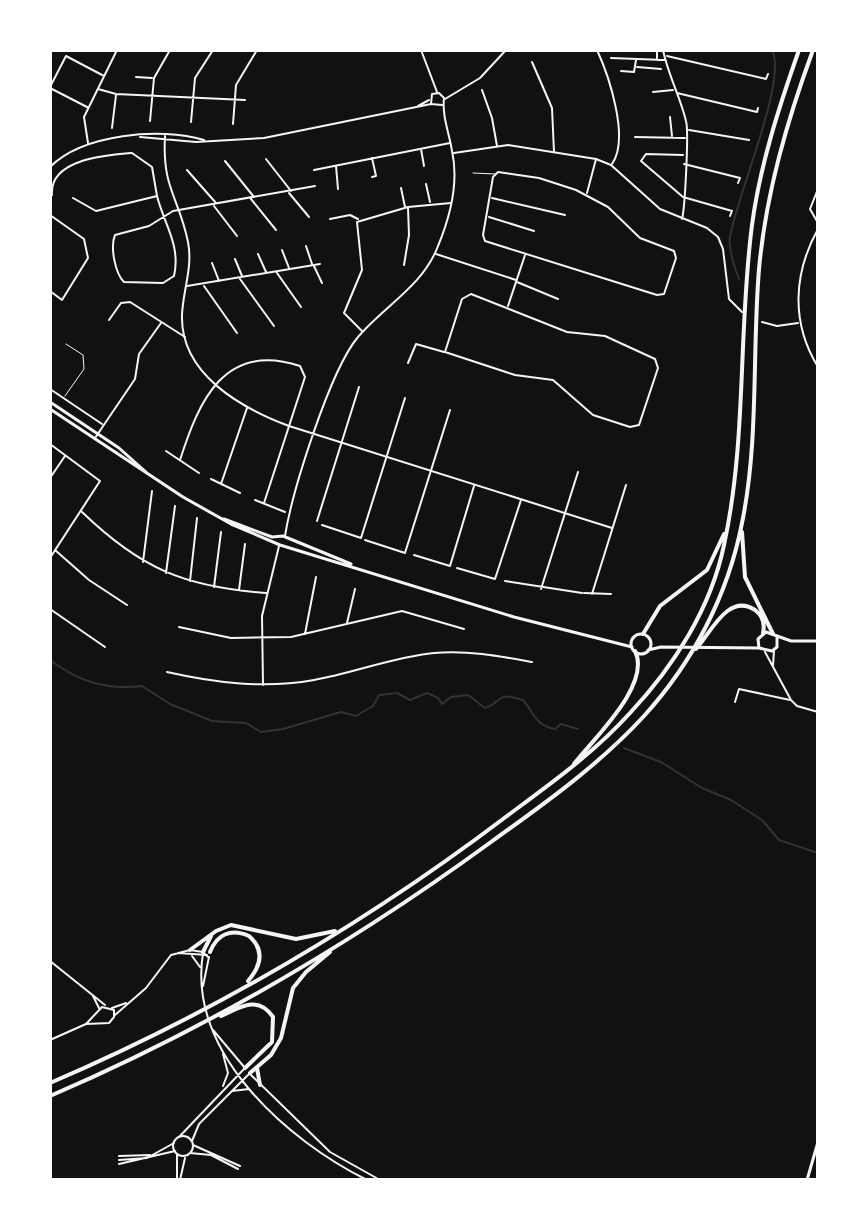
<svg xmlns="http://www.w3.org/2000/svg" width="868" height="1230" viewBox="0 0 868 1230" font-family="'PT Serif',serif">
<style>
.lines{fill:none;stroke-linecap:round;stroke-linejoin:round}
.stream{stroke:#333;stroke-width:2}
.service{stroke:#f5f5f5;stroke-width:1}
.minor{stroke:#f5f5f5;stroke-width:2}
.tertiary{stroke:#f5f5f5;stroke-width:2}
.secondary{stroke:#f5f5f5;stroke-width:3}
.trunk{stroke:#f5f5f5;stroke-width:4}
</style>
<rect width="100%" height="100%" fill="#111"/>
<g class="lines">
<path class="stream" d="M739,279C735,269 728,248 730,237C736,198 788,79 772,50
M50,660C79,682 106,690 142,686L170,704L212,721L246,723L261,732L283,729L341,712L356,716L373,706L379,695L397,693L410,700L427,693L438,698L442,704L451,697L468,695L485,708C504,702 494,691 523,700C534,713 535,725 555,729L561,724L578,729
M624,748L661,762L702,788L731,800L762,820L779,840L818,853"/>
<path class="service" d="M473,173L495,174
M65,396L84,369L83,355L66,344"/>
<path class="minor" d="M421,50L437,92
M597,50C609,76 630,139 612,164
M663,50C668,75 680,96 686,121C689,131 685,208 682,219
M667,56L766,79L768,74
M611,58L664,60
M657,60V50
M532,62L552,108L554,152
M637,67L661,69
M621,71L634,72L636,60
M136,77L152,78
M50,87L66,56L104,76
M50,88L87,107
M98,89L116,94L245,100
M482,90L492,118L497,146
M653,92L673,90
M677,93L757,112L758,108
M670,117L672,136
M150,121L154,78L170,50
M191,122L195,78L213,50
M233,124L236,85L257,50
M112,128L116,95
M689,130L749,140
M635,137L685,138
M88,143L84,117L117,50
M421,149L424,166
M683,155L646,154L641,161L683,197L732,211L730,216
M266,159L291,191
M225,161L254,197
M684,164L740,178L738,183
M336,166L338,189
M187,170L216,203
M314,170L450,143
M498,172L539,178L576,190L608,207L640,238L674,251L676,258L664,294L657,295L485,241L483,235L493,177Z
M372,177L376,176L372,158
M426,184L430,202
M401,188L405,207
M818,189L810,209L818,223
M289,193L309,217
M587,193L596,159
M52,195C49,159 107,155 132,153L152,167L157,196L96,211L73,198
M157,196C164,224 181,245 174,276L163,283L124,282C115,273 110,247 115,235L149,226L173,211L315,186
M492,198L565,215
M251,199L276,230
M214,206L237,236
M50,215L84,239L88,258L62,300L50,291
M489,217L534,231
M330,219L350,215L358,219
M306,246L312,264
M282,250L289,268
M258,254L266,272
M436,254L516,280
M235,259L242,276
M212,263L219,281
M404,265L409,235L408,208
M314,266L322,283
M277,273L301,307
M240,279L274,326
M517,282L558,299
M187,286L320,264
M204,286L237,333
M471,294L567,332L605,336L655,359L658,368L639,425L630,427L593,415L553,380L515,375L445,352L462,299Z
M508,306L525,255
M109,320L121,303L130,302L185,337
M362,331L344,313L362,270L357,222L408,207L451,203
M408,363L416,344L444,352
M50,389L102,424
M95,438L135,379L139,354L161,323
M50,444L100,481L50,558
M166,451L199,473
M180,460C199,401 224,341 300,366L305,377L264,503
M50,478L65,456
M211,479L240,493
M221,484L247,408
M255,500L285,512
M82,512C141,569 185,587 266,593
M317,521L359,387
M322,525L361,538L405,398
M365,540L405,553L450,410
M55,550L89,580L127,605
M414,555L450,566L474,486
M143,562L152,491
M457,568L495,579L521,500
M166,573L175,506
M190,581L197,518
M505,581L582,593
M214,587L221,532
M541,589L578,472
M239,590L245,544
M584,593L611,594
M592,594L626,485
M50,609L105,647
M347,623L355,589
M179,627L231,638L291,637L402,611L464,629
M305,634L316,577
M765,652L791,700L797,706L818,712
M773,666L774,650
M167,672C216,683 264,689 314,680C354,673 393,657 434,653C467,650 499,656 532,662
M263,685L262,616L279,546
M735,702L739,689L790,700
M50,961L105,1005
M93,996L99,1008
M50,1040L86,1024L109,1023L114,1017V1010L102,1007L86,1024
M193,1145L240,1166
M190,1153L211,1155L238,1169
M119,1156L150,1155
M119,1160L147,1158L174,1143
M119,1164L175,1151"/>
<path class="tertiary" d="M445,99L480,78L506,50
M418,106L429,100
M165,136C162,189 179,197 188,242C193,267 183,290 182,315C180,374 241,408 289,426L612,528
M140,137L196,142L264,138L431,104
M454,153L508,145L596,159L611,165L660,209L707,228L718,237L723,249L729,299L742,312
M50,167C83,134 160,127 204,140
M818,229C793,274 791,323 818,367
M762,322L777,326L798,323
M285,536C292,492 330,370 358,337C384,306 423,286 438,246C450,217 459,182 452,151C449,132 442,117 444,98L439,93L432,94L431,104L442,105
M178,953L207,955
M203,953C187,1053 287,1140 367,1180
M192,956L200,967
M203,986L209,957
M112,1008L126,1003
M115,1015L146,988L171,955L190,950L203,952L209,958
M213,1030L245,1068
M249,1073L330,1152L380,1180
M223,1086L228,1073L223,1054
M232,1091L249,1089
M173 1146a10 10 0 1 1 20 0a10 10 0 1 1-20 0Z
M179,1137L244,1069
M192,1141L199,1124L250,1073
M177,1180V1154
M180,1180L185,1158"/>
<path class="secondary" d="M50,402L119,448L147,473
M50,409L183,497L231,524L280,545L514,617L632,647
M224,519L272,537L283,536L351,564
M631 644a10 10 0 1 1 20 0a10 10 0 1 1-20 0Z
M777,638V647L772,651L759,648L758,639L766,632L791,641H818
M648,650L661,647L759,648
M807,1180L818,1142"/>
<path class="trunk" d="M742,532L745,577L773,634
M643,634L660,606L707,570L724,534
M696,649C710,634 728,592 755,610C763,616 765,624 763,633
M574,764C592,740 652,685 635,651
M190,950L216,931L231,925L296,939L335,931
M203,952L211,936
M210,952C217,934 231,928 249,936C265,950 261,966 248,981
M221,1016C240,1007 258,995 273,1017L272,1042L245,1068
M257,1068L260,1085
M250,1073L271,1055L281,1038L293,988L306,972L330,952
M50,1083C211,1014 367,922 507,816C550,784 594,753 630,713C674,666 711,608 724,545C747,439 738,332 752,225C760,165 779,107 799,50
M50,1096C206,1029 354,942 491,842C544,804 599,765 644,716C693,662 728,595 742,523C759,440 752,354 759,269C766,193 787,121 813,50"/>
</g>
<rect width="868" height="1230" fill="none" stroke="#ffffff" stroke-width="104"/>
</svg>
